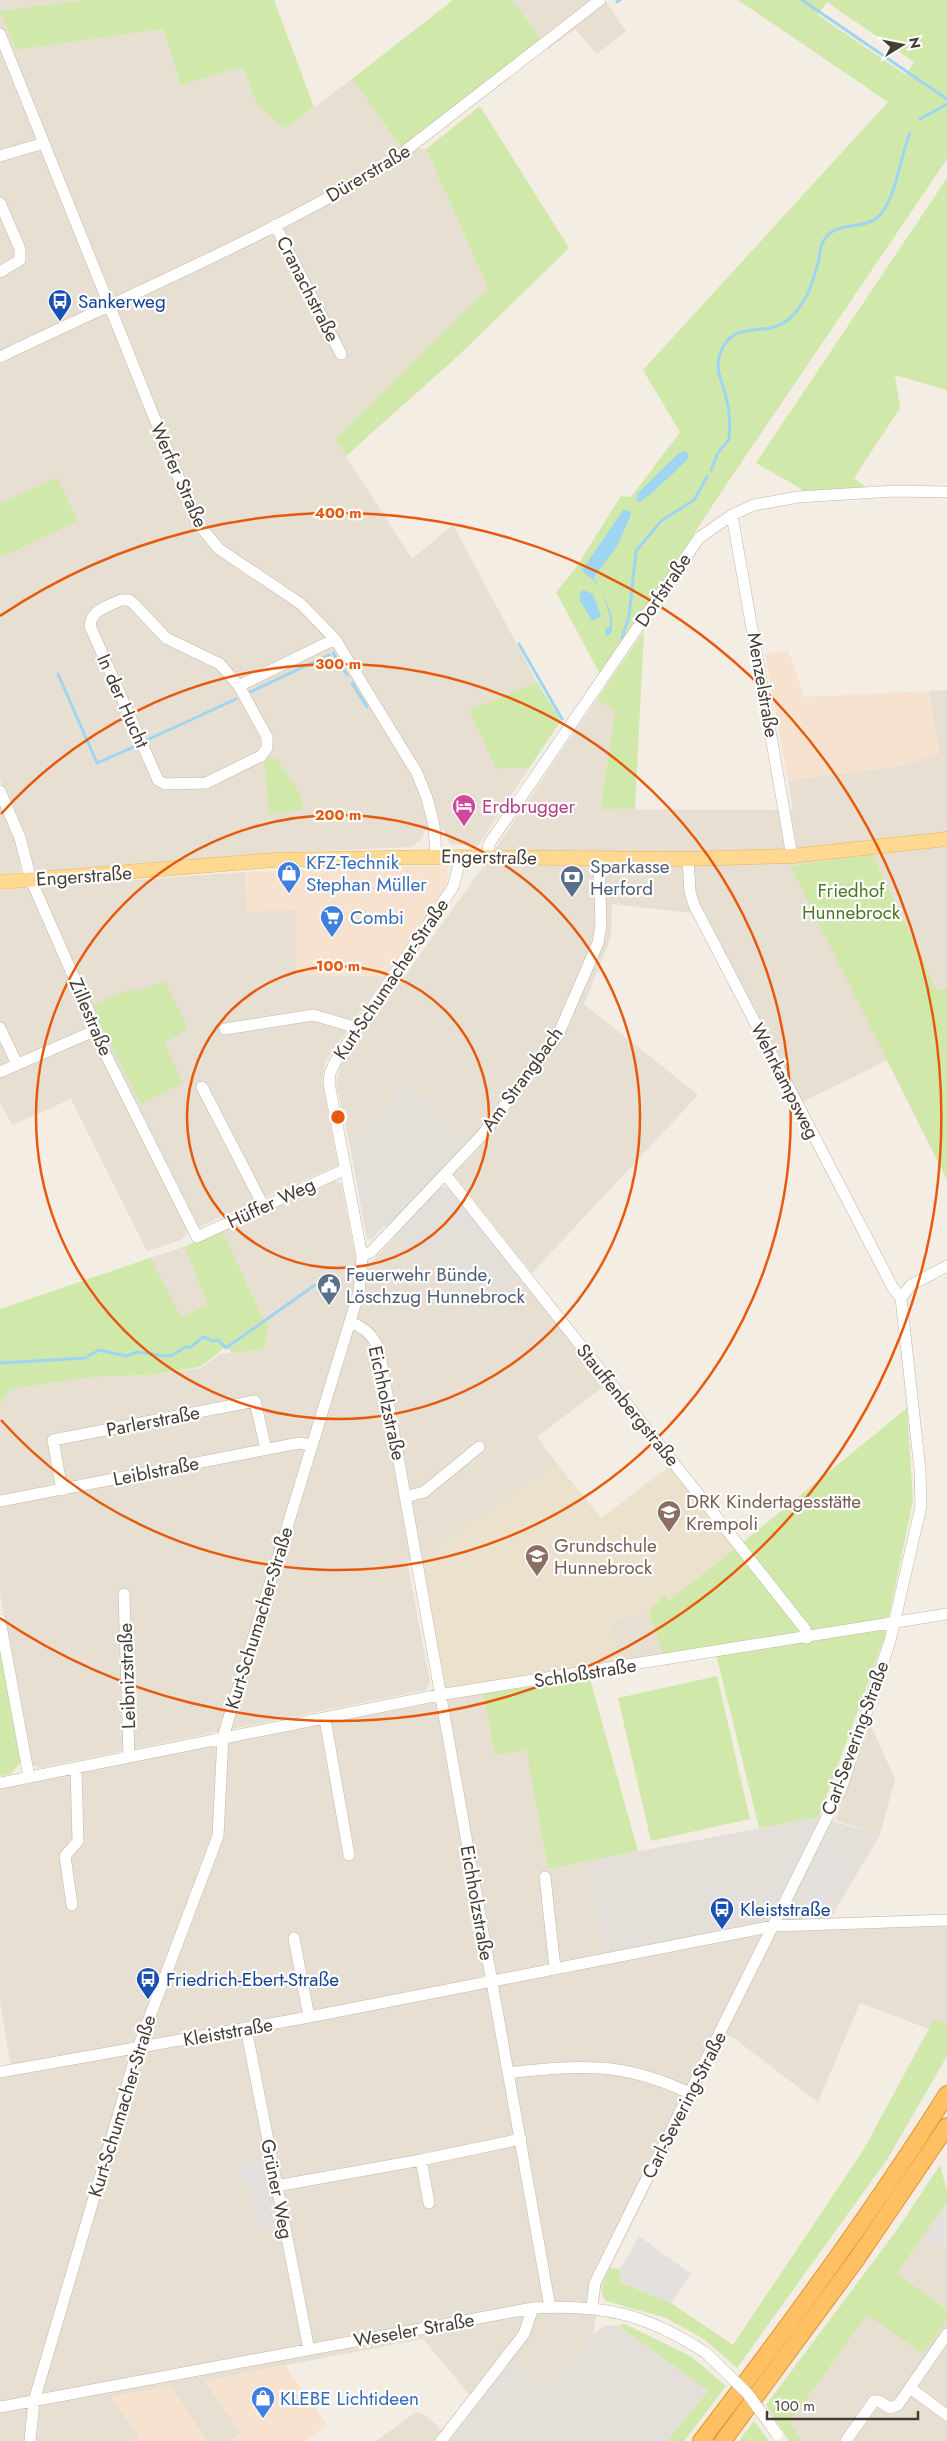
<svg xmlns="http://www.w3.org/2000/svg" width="947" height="2441" viewBox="0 0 947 2441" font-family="Jost,sans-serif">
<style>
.residential{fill:#e7dfd2}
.commercial{fill:#f6e2ce}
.industrial{fill:#e4dfd9}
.education{fill:#ece1cd}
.green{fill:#d1e8ab;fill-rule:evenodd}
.parking{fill:#e3e0dd}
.water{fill:#9ed5f2}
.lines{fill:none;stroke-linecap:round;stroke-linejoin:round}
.stream{stroke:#9ed5f2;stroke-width:3}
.minor-casing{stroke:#c1b7a9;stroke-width:12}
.major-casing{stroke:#e6b45e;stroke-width:15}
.highway-casing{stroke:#e19430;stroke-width:18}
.minor{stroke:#fff;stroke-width:11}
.major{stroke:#ffd891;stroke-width:14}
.highway{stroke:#ffc063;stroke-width:16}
.minor-bridge-casing{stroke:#c1b7a9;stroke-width:12;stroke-linecap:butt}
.minor-bridge{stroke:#fff;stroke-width:11}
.ring{fill:none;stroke:#e8590c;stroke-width:2.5}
.labels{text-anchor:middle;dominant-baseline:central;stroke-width:4.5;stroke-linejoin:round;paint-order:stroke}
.street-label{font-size:19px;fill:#453d34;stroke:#fff}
.transit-label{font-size:19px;fill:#164399;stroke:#fff;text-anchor:start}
.hotel-label{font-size:19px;fill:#b23c85;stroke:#fff;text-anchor:start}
.shop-label{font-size:19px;fill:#366cbe;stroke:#fff;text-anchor:start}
.service-label{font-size:19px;fill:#4e5e75;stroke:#fff;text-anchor:start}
.park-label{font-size:19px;fill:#4a7826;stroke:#fff}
.education-label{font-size:19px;fill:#785e54;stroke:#fff;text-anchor:start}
.centre{fill:#e8590c;stroke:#fff;stroke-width:2.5}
.ring-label{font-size:15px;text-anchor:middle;font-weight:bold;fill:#e8590c;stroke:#fff;stroke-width:4.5;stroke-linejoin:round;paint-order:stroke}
</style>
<rect width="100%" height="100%" fill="#f3ede4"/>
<path class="residential" d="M0,0H84L1,11L16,50L163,29L181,85L243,67L257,105L285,129L352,79L402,148L426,149L488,288L335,439L412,559L453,525L537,682L469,710L496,769L529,768L478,846L450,844L444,830H425L422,839L412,847L272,853L31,872L25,842L0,780V558L78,521L57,477L0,504Z
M512,0H605L626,31L597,54L575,29L548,49Z
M947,690V987L939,992L872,855L790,866L888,1060L792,1107L692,913L612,904L611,937L584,1004L698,1095L532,1273L453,1174L479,1149L407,1084L350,1146L336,1083L340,1066L483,867L597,699L615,710L600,809L793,810L788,780L900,766L939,754L929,691Z
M0,803L19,848L21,872L0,874Z
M245,872L247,911L297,910L296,975L385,976L325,1062L322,1081L338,1165L188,1232L181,1240L147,1251L71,1099L12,1125L0,1102V890Z
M334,1180L341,1183L357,1265L372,1262L396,1236L478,1311L520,1275L606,1385L537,1437L558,1465L422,1559L407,1561L430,1682L426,1690L40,1768L31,1764L0,1594V1403L11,1389L94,1377L149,1375L201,1368L220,1354L264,1349L269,1323L263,1318L222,1230Z
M184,1247L208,1304L182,1317L150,1258Z
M649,1611L662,1654L616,1661L610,1621Z
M483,1693L526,1749L548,1869L588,1861L602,1954L774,1909L793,1919L947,1914V2024L934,2019L929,2029L860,2003L818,2102L731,2036H726L610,2268L601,2290L593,2334L550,2390L474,2400L423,2339L205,2381L241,2433L230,2441H207L171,2386L111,2397L140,2437L130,2441H0V2075L12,2073L0,2001V1787Z
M870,1724L895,1779L880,1835L835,1820Z
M947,2202V2310L897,2273Z
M867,2315L923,2354L947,2321V2441H802L790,2422Z
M416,2412L425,2415L449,2436L445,2441H376Z"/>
<path class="commercial" d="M788,650L804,697L929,691L939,754L900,766L788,780L765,654Z
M448,865L447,885L385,976L296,975V910L247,912L245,872Z
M285,2365L327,2425L304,2441H230L241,2432L204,2381Z
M171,2386L207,2441H130L140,2436L111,2397Z"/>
<path class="industrial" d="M407,1084L469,1140L436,1177L442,1187L452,1189L520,1275L478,1311L384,1226L372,1239H367L350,1146Z
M819,1817L880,1835L830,1919H792L774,1909L768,1920L761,1923L602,1955L588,1861Z
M618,2325L708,2391L667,2441H445L508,2357L550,2389L593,2334L604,2326Z"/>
<path class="education" d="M558,1465L601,1518L671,1465L736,1548L669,1600L664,1596L649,1611L610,1621L616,1661L446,1689L422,1559Z"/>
<path class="green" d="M84,0H274L314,107L285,129L257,105L243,67L181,85L163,29L16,50L0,11Z
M453,0H512L541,39L402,148L352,79Z
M738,0H947V159L720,494L601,676L556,592L575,569L621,496L631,497L680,432L643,370L888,102ZM827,2L914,62L906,75L818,15Z
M480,106L569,248L459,355L346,456L335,439L488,288L426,149Z
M947,178V390L895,375L900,408L854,478L879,497L812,502L800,488L756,463Z
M57,477L78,521L0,558V504Z
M644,631L635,809H600L615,711L597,699Z
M537,682L561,721L529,768L496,769L469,710Z
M271,757L277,759L302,797L303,810L269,814L264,760Z
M872,854L938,991L947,987V1180L790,866Z
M165,981L188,1029L164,1043L183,1083L141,1104L91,1006L132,988L135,992Z
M222,1230L263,1318L269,1323L264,1349L231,1353L228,1345L200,1367L149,1375L94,1377L11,1389L0,1403V1309L150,1258L182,1317L208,1304L184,1247Z
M907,1408L913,1500L885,1636L819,1817L759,1828L714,1646L662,1654L649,1611L665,1595L669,1600L736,1548Z
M0,1634L23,1759L11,1774L0,1776Z
M717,1676L750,1819L651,1841L618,1698Z
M590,1679L638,1851L548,1869L526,1750L495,1755L483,1693Z
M934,2019L947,2024V2056L888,2158L737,2368L704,2339L666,2318L606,2301C597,2291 605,2279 610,2268L620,2269V2282L671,2303L733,2345L864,2149Z
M940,2165L947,2191V2202L897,2273L947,2310V2321L923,2354L867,2315L790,2422L802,2441H789L766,2405L897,2230Z
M625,2324L692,2357L726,2386L684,2441H667L708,2391L618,2325Z
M754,2421L769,2441H739Z"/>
<path class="parking" d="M824,1851L847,1863L824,1909L801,1898L811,1878L817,1882L824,1868L817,1864Z
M261,2160L274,2227L251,2232L249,2223L257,2222L250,2181L241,2182L238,2165Z
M947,2205V2252L924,2237Z
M639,2236L691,2274L671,2303L620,2282V2269Z"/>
<path class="water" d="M686,451L689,457C687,461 645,500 640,502L637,501V494L680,452Z
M624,509L631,512L630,517L617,546L594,577C601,596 617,611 611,633L606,637L605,629L610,626C611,612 602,588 591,578C587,575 585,574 582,570Z
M583,590L593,594L601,616L592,621L580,601V593Z"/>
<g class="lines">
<path class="stream" d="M802,0L947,99
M617,2L620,0
M920,119L947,104
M711,470L718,453L729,439C730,427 730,413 727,401C724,384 714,371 720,354C734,316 765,340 789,319C808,302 813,282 819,259C820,252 820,246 824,240C836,220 862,231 878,217C896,201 900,156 910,133
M622,638L629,616L636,551L661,521L694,500L707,477
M519,644L562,719
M333,653L347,675
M58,674L97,763L138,745
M352,683L367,707
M248,693L329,655
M147,740L236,699
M0,1363L85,1358L99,1350L126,1356L137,1352L165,1356L173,1355L185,1347H191L203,1337L213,1341L218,1340L226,1348L315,1285"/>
<g class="minor-casing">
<path id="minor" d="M0,34L196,521L219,549L301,604L335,639L417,773L427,798L434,825L436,857
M0,156L44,143
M0,203L20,249V260L0,272
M275,225L341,354
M0,357C131,294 267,237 392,161L600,0
M732,515L792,856
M121,600H129L134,604L166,638L220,664L239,686L267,737V748L261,756L206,783L165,784L158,780L90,626C91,610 108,606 121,600Z
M239,686L335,639
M0,791L20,838L31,880L90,1014L94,1031L197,1237L346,1169
M487,858L489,844L699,538L732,515L754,505L798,497L895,491L947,492
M688,859L690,892L694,905L893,1288L901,1298
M0,1028L17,1064
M225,1029L313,1015L351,1026L356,1031
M0,1072L94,1031
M202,1087L264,1207
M445,1174L805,1629L807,1638
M362,1256L371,1252L483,1134L558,1035L598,943L601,925L599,859
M350,1322C365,1328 373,1335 379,1350L550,2307
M62,1490L53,1440L255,1401L266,1449
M405,1497L424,1492L479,1447
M0,1501L299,1443L312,1445
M124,1594L129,1757
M0,1620L29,1777
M325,1719L349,1855
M0,1783L439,1695L947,1614
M545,1877L555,1968
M72,1905L65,1856L78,1841L76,1768
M294,1938L309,2017
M246,2028L309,2350
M0,2072L309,2017L774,1926L947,1920
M508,2073C578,2065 623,2061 689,2093
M421,2160L429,2203
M276,2186L421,2160L521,2139
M592,2307L595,2283L841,1789L890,1641L921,1506L920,1470L901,1298L911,1285L947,1266
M910,2388L947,2415
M0,2407L533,2308C603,2304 647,2314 706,2353
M30,2441L34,2401L138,2048L218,1836L223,1737L359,1292L362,1256L329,1083L330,1073L335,1062L453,887L461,857
M441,2441L524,2334L533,2308
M846,2441L874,2401H879L890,2408L898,2405L947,2334"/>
</g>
<g class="major-casing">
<path id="major" d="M0,882L275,860L436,857L688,859L792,856L947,839"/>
</g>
<g class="highway-casing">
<path id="highway" d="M701,2441C787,2329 871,2214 947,2094
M723,2441L856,2260L947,2126"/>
</g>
<use href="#minor" class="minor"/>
<use href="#major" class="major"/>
<use href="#highway" class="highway"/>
<g class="minor-bridge-casing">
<path id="minor-bridge" d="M706,2353L747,2393L777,2434"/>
</g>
<use href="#minor-bridge" class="minor-bridge"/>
</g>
<g class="ring">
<circle cx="338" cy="1117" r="151"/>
<circle cx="338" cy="1117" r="302"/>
<path d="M1 814A453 453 0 1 1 1 1420"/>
<path d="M0 616A604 604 0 1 1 0 1618"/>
</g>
<defs>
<g id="bus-pin" transform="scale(1.25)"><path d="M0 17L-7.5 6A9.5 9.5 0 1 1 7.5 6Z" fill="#1a4fb4" stroke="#fff"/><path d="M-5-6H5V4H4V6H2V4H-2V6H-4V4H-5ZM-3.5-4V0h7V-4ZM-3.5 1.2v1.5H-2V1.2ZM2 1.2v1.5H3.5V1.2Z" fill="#fff"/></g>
<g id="hotel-pin" transform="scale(1.25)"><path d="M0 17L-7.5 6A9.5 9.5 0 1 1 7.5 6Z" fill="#d1479c" stroke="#fff"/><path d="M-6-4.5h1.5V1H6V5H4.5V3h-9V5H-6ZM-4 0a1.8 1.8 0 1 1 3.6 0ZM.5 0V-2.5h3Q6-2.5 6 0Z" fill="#fff"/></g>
<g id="shop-pin" transform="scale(1.25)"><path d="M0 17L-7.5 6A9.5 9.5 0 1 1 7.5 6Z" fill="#3f7fe0" stroke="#fff"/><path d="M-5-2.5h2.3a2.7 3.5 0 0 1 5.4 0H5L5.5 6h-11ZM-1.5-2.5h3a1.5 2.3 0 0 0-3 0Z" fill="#fff"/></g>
<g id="bank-pin" transform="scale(1.25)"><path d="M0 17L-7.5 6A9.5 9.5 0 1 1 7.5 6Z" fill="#5c6f8a" stroke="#fff"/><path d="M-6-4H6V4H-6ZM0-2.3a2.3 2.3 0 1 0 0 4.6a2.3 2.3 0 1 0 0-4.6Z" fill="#fff"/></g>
<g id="supermarket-pin" transform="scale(1.25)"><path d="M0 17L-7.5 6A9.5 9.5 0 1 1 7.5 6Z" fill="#3f7fe0" stroke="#fff"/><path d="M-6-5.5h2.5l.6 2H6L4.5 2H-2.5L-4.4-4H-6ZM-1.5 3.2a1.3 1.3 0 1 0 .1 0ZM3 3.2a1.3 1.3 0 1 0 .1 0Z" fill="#fff"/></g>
<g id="civic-pin" transform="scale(1.25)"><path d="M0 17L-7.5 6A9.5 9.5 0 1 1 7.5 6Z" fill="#5c6f8a" stroke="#fff"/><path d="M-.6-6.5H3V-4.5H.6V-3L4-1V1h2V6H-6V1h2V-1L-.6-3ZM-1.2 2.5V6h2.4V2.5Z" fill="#fff"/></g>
<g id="school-pin" transform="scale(1.25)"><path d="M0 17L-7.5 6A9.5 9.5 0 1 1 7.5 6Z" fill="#8d6e63" stroke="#fff"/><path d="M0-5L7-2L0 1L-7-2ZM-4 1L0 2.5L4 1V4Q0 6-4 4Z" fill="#fff"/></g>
</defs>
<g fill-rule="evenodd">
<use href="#bus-pin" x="60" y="301"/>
<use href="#hotel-pin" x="464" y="806"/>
<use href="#shop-pin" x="289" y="873"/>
<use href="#bank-pin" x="572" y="877"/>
<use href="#supermarket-pin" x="332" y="917"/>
<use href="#civic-pin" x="329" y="1285"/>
<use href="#school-pin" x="669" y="1512"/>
<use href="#school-pin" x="537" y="1556"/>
<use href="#bus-pin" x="722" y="1909"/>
<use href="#bus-pin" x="148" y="1979"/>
<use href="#shop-pin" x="263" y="2398"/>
</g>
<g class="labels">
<g class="street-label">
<text transform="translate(368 173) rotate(-31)">Dürerstraße</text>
<text transform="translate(308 289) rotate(63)">Cranachstraße</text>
<text transform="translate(179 475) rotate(66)">Werfer Straße</text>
<text transform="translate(663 590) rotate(-56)">Dorfstraße</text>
<text transform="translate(763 685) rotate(80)">Menzelstraße</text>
<text transform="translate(123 701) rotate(66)">In der Hucht</text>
<text transform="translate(489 857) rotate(1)">Engerstraße</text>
<text transform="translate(84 876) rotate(-4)">Engerstraße</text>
<text transform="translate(391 979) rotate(-56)">Kurt-Schumacher-Straße</text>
<text transform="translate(91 1017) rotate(67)">Zillestraße</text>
<text transform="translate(522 1079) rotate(-54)">Am Strangbach</text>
<text transform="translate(785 1081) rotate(63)">Wehrkampsweg</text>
<text transform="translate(271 1203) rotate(-25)">Hüffer Weg</text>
<text transform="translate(387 1403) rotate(78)">Eichholzstraße</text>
<text transform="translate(628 1405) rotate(51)">Stauffenbergstraße</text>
<text transform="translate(153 1421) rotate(-11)">Parlerstraße</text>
<text transform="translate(156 1471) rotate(-11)">Leiblstraße</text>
<text transform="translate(259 1618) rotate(-73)">Kurt-Schumacher-Straße</text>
<text transform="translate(585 1673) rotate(-9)">Schloßstraße</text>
<text transform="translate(127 1676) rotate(-92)">Leibnizstraße</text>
<text transform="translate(855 1738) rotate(-70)">Carl-Severing-Straße</text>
<text transform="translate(477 1903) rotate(80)">Eichholzstraße</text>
<text transform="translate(228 2032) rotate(-10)">Kleiststraße</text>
<text transform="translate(684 2105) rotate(-63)">Carl-Severing-Straße</text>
<text transform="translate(122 2106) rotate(-73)">Kurt-Schumacher-Straße</text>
<text transform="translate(277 2189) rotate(79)">Grüner Weg</text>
<text transform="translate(414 2330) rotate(-10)">Weseler Straße</text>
</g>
<g class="transit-label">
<text x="78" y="301">Sankerweg</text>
<text x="740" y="1909">Kleiststraße</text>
<text x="166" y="1979">Friedrich-Ebert-Straße</text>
</g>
<g class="hotel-label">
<text x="482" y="806">Erdbrugger</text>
</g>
<g class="shop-label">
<text x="306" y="862">KFZ-Technik<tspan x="306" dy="22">Stephan Müller</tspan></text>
<text x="350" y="917">Combi</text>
<text x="280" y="2398">KLEBE Lichtideen</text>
</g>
<g class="service-label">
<text x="590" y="866">Sparkasse<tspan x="590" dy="22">Herford</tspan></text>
<text x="346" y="1274">Feuerwehr Bünde,<tspan x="346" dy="22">Löschzug Hunnebrock</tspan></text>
</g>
<g class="park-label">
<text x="851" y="890">Friedhof<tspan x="851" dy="22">Hunnebrock</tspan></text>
</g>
<g class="education-label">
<text x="686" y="1501">DRK Kindertagesstätte<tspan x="686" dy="22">Krempoli</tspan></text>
<text x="554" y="1545">Grundschule<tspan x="554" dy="22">Hunnebrock</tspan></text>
</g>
</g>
<circle cx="338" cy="1117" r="8" class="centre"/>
<g class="ring-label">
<text x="338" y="518">400 m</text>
<text x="338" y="669">300 m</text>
<text x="338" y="820">200 m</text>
<text x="338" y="971">100 m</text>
</g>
<g transform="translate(902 45) rotate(80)" stroke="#ffffff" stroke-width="4" paint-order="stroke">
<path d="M0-4L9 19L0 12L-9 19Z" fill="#453d34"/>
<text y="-8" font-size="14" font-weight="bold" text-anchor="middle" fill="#453d34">N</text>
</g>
<path d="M767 2411v8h151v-8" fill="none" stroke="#453d34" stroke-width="2.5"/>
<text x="774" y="2411" font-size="15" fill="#453d34" stroke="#ffffff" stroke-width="4" paint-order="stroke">100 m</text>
</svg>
